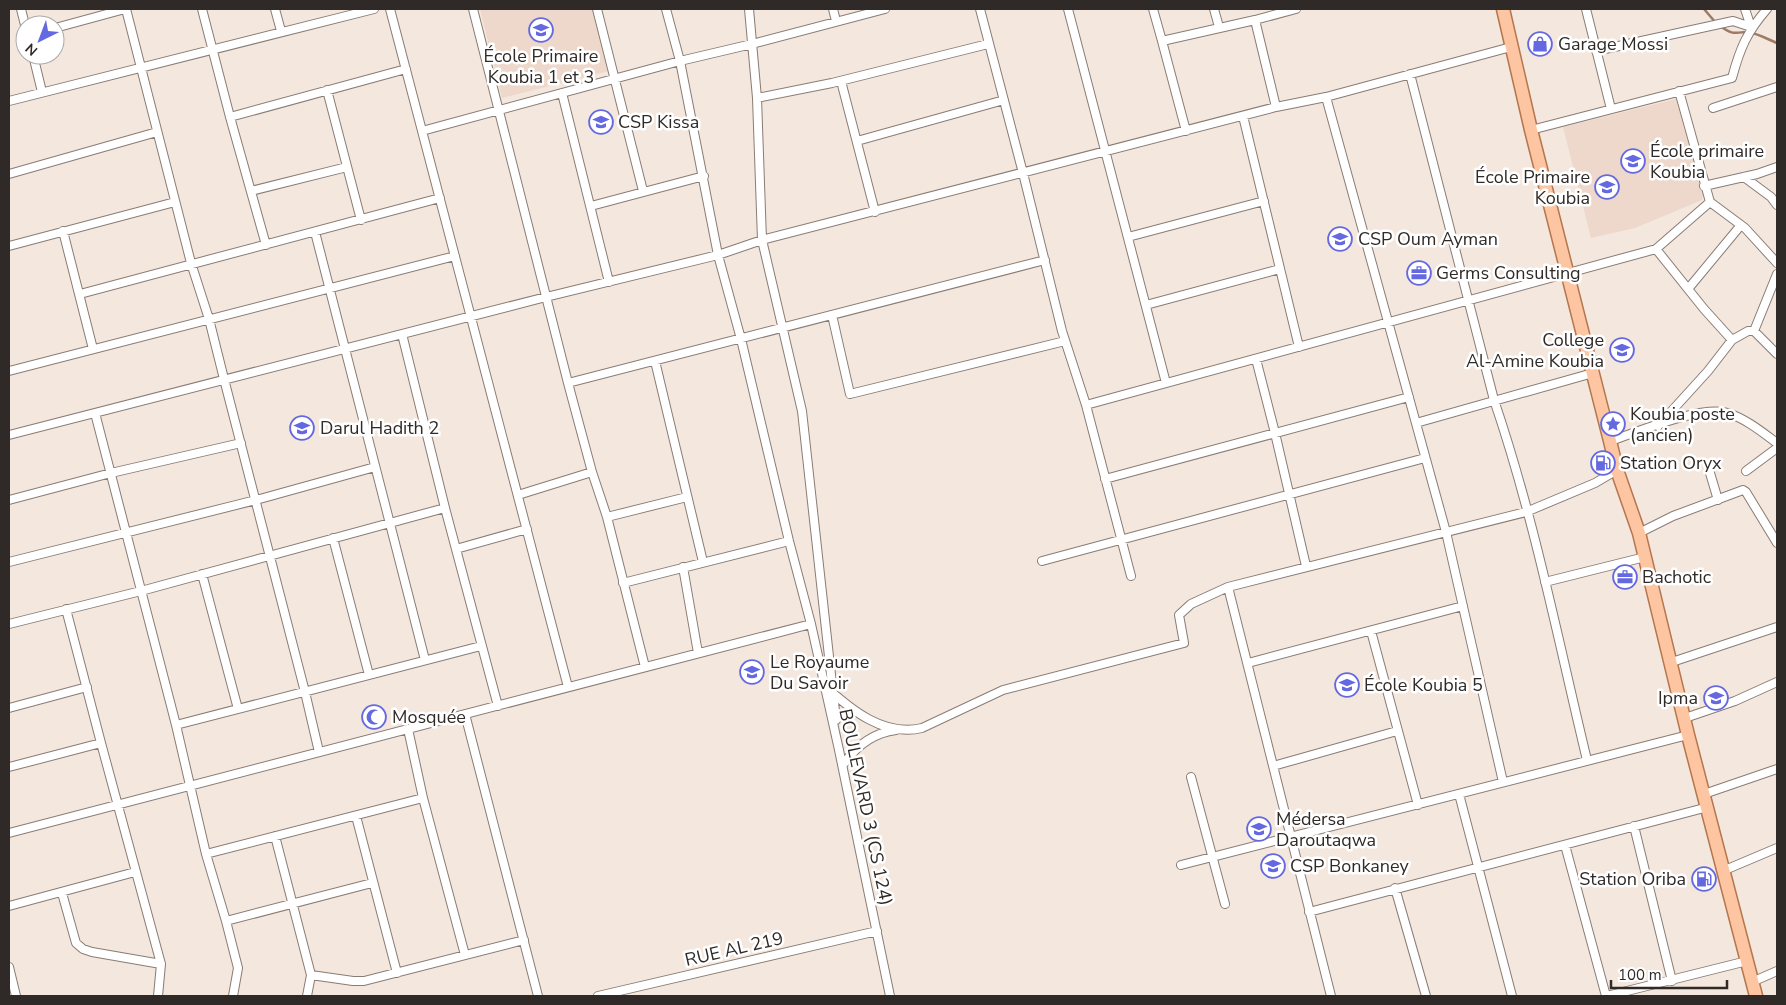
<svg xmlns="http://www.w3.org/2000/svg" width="1786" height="1005" viewBox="0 0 1786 1005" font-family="'Nunito Sans',sans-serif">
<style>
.built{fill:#edd8cb}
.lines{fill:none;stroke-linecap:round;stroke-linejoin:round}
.stream{stroke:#9e7b66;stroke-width:2.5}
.street-casing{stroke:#897c75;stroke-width:10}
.primary-casing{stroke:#b4764d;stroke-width:15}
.street{stroke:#fff;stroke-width:8}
.primary{stroke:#fdc5a1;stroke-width:12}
.labels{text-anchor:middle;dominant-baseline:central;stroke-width:5;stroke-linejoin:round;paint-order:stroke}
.poi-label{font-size:18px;fill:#2f2a27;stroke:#fff;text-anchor:start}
.street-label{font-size:18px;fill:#2f2a27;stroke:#fff}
</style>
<rect width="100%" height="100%" fill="#f4e7de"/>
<path class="built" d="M480,9H593L609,71L502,98Z
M1676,99L1703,194L1702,200L1635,228L1591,238L1563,127Z"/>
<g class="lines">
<path class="stream" d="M1704,9L1716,23
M1720,26C1737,38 1735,30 1751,33C1759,34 1769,40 1777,43"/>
<g class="street-casing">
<path id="street" d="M21,9L25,25
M126,9L191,263L209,319L224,379L305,692L319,752
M202,9L230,117L266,245
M275,9L281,31
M390,9L568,687
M473,9L568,383L592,472L607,517L645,667
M597,9L643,191
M666,9L680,61L718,255L741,339L789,541L811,624L839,750L890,996
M749,9L757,98L762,240L802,411L836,720
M833,9L836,21
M980,9L1023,173L1062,331L1086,405L1131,576
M1068,9L1166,383
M1153,9L1162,41
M1214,9L1219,27
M1586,9L1611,109
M1745,9L1751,27
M1255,20L1276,107
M55,28L125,9
M1596,51L1733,21L1751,27
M33,55L42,92
M1410,74L1494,400C1534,517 1558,640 1587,760
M841,81L875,212
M327,90L361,220
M1679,91L1710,202L1745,228L1777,263
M562,93L609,282
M1326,97L1446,532L1503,782
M757,98L832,83L988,44
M9,101L374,9
M1713,108L1777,87
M1243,116L1299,347
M230,117L406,69
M1531,130L1732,78C1740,48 1747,32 1767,9
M422,131L680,61L752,44L885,9
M1186,131L1162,41L1255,20L1296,9
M857,141L1004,100
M9,174L157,132
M1744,177L1771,197L1777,205
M1704,186L1757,174L1777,167
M251,191L347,167
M591,206L704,176
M63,231L93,349
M315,232L425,660
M1128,237L1264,201
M9,246L175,202
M1656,249L1704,309L1732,340
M1688,289L1741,225
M80,294L440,198
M1146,305L1280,269
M832,315L850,394L1065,341
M1754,331L1777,354
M402,334L445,508L498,706
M1256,359L1275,433L1306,566
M655,361L703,562
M9,371L455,256
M568,383L1045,260
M1086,405L1656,249L1710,202
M95,413L176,725L206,854L226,921L238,968L233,996
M1416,423L1593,373
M1658,426L1708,371L1732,340L1748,331H1754L1777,274
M9,435L546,297L718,255L762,240L1276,107L1326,97L1511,47
M1610,441C1638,432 1701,405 1728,413C1746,419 1762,432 1777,443
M1746,471L1777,448
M1710,473L1718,500
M1105,479L1409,397
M518,495L592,472
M9,500L111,473L241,443
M607,517L687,497
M1639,533L1673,516L1743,490L1746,492L1777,543
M333,538L369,675
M456,549L527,529
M1042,561L1425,458
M9,562L256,500L375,467
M683,567L698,653
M202,574L238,709
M1545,582L1645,557
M623,583L789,541
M1228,587L1331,996
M66,609L101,743L161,964L158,996
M9,624L141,591L445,508
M1371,631L1418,805
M1672,662L1777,627
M1248,663L1463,606
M825,686C851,710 884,737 922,728L1003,690L1184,643L1179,615L1191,604L1228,587L1526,512L1595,483L1617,470
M9,708L87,687
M465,714L538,996
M1685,718L1735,701L1777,682
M176,725L481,646
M408,729L423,798L465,955
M843,765C856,746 872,733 896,730
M1273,766L1397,731
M9,767L101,743
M1191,777L1225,904
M1459,794L1512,996
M1704,794L1777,769
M356,816L397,973
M1634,826L1672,981
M9,833L811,624
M275,836L311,975L307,996
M1565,845L1606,996
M206,854L423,798
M1181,865L1688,735
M1725,870L1777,848
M1395,888L1426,996
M62,893L76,943L83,949L92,952L161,964
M9,906L135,872
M1309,912L1708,807
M226,921L372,883
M9,967L16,996
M311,975L353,981H364L524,940
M1752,982L1777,971
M598,996L877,931
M1607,996L1747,961"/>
</g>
<g class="primary-casing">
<path id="primary" d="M1503,9L1531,130L1610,441L1617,470L1639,533L1688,735L1756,996"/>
</g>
<use href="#street" class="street"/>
<use href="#primary" class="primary"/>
</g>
<defs>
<g id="school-ring" transform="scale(1.25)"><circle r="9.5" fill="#fff" stroke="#6469e1" stroke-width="1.5"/><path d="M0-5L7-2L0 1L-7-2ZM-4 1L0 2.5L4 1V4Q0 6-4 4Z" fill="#6469e1"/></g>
<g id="shop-ring" transform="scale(1.25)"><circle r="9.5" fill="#fff" stroke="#6469e1" stroke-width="1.5"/><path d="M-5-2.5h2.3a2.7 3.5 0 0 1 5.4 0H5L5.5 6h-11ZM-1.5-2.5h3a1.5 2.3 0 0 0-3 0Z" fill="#6469e1"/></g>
<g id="office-ring" transform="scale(1.25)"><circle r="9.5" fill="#fff" stroke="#6469e1" stroke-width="1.5"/><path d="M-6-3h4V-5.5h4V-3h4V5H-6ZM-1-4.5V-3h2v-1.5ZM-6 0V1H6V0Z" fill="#6469e1"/></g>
<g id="university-ring" transform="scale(1.25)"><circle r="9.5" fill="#fff" stroke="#6469e1" stroke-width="1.5"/><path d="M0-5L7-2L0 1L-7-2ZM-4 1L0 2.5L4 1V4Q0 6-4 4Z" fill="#6469e1"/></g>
<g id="sight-ring" transform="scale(1.25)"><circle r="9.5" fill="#fff" stroke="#6469e1" stroke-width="1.5"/><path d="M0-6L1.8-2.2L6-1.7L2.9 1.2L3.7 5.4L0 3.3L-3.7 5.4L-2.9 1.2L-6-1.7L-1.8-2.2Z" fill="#6469e1"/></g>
<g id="fuel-ring" transform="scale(1.25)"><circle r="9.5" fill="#fff" stroke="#6469e1" stroke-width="1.5"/><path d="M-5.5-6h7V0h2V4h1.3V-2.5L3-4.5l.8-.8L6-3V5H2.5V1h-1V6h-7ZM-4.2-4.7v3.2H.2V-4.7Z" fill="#6469e1"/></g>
<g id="mosque-ring" transform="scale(1.25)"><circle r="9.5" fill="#fff" stroke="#6469e1" stroke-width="1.5"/><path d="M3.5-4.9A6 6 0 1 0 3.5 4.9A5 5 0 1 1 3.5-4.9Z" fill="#6469e1"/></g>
</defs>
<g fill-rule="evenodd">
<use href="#school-ring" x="541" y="30"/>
<use href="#shop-ring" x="1540" y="44"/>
<use href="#school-ring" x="601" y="122"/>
<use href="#school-ring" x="1633" y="161"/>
<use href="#school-ring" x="1607" y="187"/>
<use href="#school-ring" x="1340" y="239"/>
<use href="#office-ring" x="1419" y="273"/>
<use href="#university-ring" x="1622" y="350"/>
<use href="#sight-ring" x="1613" y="424"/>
<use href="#school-ring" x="302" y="428"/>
<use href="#fuel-ring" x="1603" y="463"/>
<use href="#office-ring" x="1625" y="577"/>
<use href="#school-ring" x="752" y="672"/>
<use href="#school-ring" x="1347" y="685"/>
<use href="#university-ring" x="1716" y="698"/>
<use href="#mosque-ring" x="374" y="717"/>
<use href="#school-ring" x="1259" y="829"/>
<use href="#school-ring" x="1273" y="866"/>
<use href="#fuel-ring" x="1704" y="879"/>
</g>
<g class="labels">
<g class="poi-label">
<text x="1558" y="44">Garage Mossi</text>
<text x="541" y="56" text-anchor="middle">École Primaire<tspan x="541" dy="21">Koubia 1 et 3</tspan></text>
<text x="618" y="122">CSP Kissa</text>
<text x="1650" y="151">École primaire<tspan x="1650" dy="21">Koubia</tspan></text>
<text x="1590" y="177" text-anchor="end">École Primaire<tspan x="1590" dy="21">Koubia</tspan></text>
<text x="1358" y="239">CSP Oum Ayman</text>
<text x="1436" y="273">Germs Consulting</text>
<text x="1604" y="340" text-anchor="end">College<tspan x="1604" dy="21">Al-Amine Koubia</tspan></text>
<text x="1630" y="414">Koubia poste<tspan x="1630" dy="21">(ancien)</tspan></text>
<text x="320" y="428">Darul Hadith 2</text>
<text x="1620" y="463">Station Oryx</text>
<text x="1642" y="577">Bachotic</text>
<text x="770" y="662">Le Royaume<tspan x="770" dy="21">Du Savoir</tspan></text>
<text x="1364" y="685">École Koubia 5</text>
<text x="1698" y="698" text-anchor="end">Ipma</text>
<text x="392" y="717">Mosquée</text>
<text x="1276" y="819">Médersa<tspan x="1276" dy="21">Daroutaqwa</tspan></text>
<text x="1290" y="866">CSP Bonkaney</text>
<text x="1686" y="879" text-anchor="end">Station Oriba</text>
</g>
<g class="street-label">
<text transform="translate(866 807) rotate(78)">BOULEVARD 3 (CS 124)</text>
<text transform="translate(734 949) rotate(-13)">RUE AL 219</text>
</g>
</g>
<rect width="1786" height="1005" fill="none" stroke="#2f2a27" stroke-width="20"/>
<g transform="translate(40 40) rotate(222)"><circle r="24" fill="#ffffff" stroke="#acaaa9"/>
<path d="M0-4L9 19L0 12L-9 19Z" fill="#6469e1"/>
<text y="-8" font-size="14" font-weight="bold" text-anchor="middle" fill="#2f2a27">N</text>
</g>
<path d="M1611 980v8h116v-8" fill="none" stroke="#2f2a27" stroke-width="2.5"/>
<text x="1618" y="980" font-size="15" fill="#2f2a27" stroke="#ffffff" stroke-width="4" paint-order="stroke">100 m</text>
</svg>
